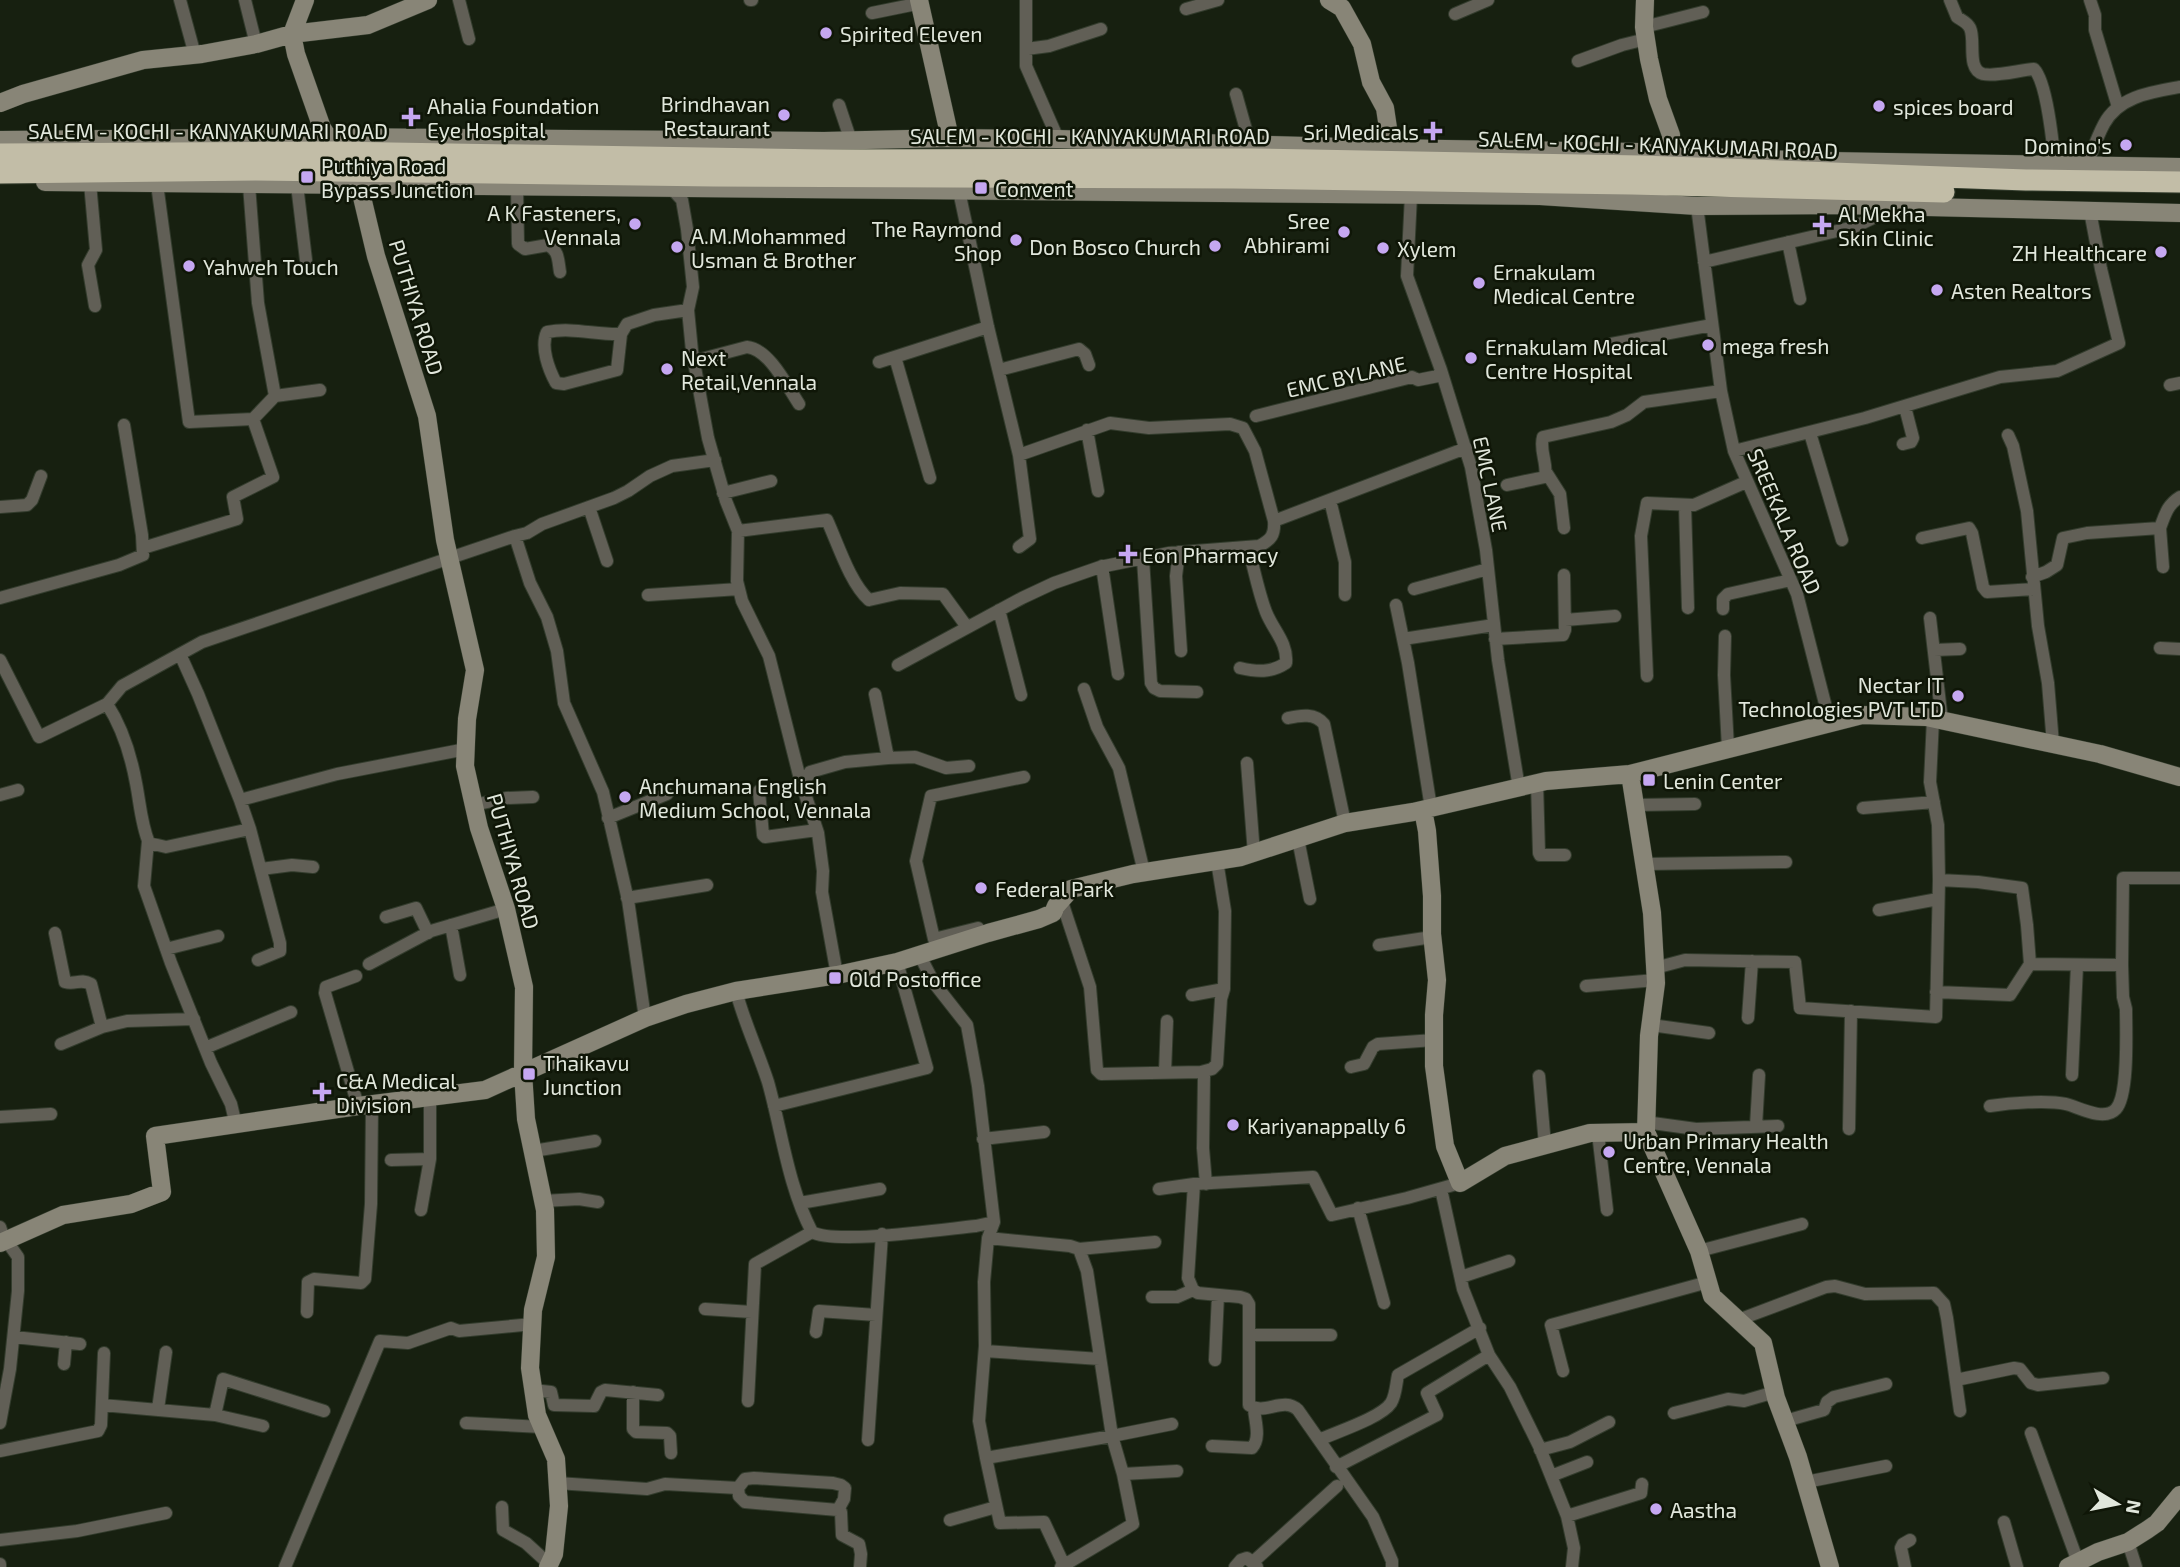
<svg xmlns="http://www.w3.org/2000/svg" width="2180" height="1567" viewBox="0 0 2180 1567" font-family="'Exo 2',sans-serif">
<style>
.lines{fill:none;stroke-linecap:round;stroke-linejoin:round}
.street-casing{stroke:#333c2d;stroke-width:14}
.secondary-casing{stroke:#333c2d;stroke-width:19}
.highway-casing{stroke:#333c2d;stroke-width:23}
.street{stroke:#615f56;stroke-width:12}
.secondary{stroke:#888577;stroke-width:18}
.highway{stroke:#c2bda7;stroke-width:21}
.poi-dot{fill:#c5a7f1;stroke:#0f1607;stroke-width:2.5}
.labels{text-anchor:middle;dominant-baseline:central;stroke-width:5;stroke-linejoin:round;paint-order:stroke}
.poi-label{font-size:21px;fill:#e1e7dc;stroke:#0f1607;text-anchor:start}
.street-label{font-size:21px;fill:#e1e7dc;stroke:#0f1607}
</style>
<rect width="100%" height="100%" fill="#172010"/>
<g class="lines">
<g class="street-casing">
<path id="street" d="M180,0L195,55
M245,0L256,44
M459,0L469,39
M750,0H752
M1026,0V66L1058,139
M1950,0L1957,17C1961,20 1967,22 1970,28C1976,40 1966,69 1983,74C1996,77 2020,70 2034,69C2047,82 2053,145 2055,164
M2090,0L2095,15V30L2118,107
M1186,9L1218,0
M872,13L921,3
M1455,14L1488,0
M1644,27L1703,12
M1026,49L1049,46L1101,29
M1578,61L1622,45L1646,39
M1236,94L1250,144
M839,105L851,141
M2087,165C2092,152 2097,137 2104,124C2119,96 2152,92 2180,87
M90,183L96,250L88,265L95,306
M157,184L189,422L253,419
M297,185L306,260
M517,187L518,244L525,249L548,245C559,251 558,260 560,272
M672,189L682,200L687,229L693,287L688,310L692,351L708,438L726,501L738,531L737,581L742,601L769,656L800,779L818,833L823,871L822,892L837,975
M959,191L988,327L1019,455L1030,539L1019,547
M1411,195L1407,276L1441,370L1471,467L1486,550L1498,660L1519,788
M1697,206L1721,391L1734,451L1797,594L1830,723
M1788,242L1800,299
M1704,262L1854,227L1894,208
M621,334C596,335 573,327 547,332C540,347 549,370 556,383L564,384L617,370L621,334L627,324L654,315L688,310
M1611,344L1712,325
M895,357L930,478
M694,361L747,347C769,349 787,386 799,404
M879,362L988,327
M999,370L1079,349L1085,354L1089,365
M2170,385L2180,383
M275,396L320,390
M1256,416L1412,377L1418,380L1438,376L1441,370
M1087,430L1098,491
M1810,433L1842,540
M2008,435L2013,446L2027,511L2038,626L2048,683L2053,744
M1903,444L1911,442L1913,438L1905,407
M1734,451L1865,418L2000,377L2057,371L2119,343L2101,269L2090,211
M1546,472L1560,494L1564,528
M1507,485L1545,477C1548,464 1539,450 1543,437L1611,422L1627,415L1644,402L1721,391
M723,493L771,481
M1330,500L1345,562V595
M1685,505L1688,608
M0,507L27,505L32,500L41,476
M589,507L607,561
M1274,521L1466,448
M2160,528C2165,515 2167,505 2180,497
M738,531L827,520C838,544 850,583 869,600L900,593L943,594L967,627
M515,536L527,533L542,524L614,498L628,491L650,476L672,466L715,460
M1922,538L1969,528L1972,533L1983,587L1987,592L2034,589
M143,548L237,519L233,497L273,477L253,419L275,396L258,303L249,185
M1179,552L1176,576L1181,651
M1143,559L1151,683L1154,688L1160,691L1197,692
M1102,566L1118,674
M2032,577L2046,572L2057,565L2063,538L2087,533L2160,528L2163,567
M1414,589L1488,569
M648,595L739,589
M0,598L119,565L143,555L142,535L124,425
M1396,605L1408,663L1431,808
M1723,609V599L1728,594L1791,580
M999,610L1021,695
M1930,618L1942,721
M1565,620L1615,616
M1725,636L1724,675L1728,748
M1403,639L1494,625
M1495,639L1563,635L1565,630L1564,575
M2160,648L2180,649
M1934,650L1960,649
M180,654L198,694L240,800L250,829
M0,660L39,737L107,704L122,686L202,642L515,536L530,583L547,617L557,651L564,703L603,792L628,900L645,1018
M898,665L1022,598L1054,583L1100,567L1169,553L1259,546C1271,540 1275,535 1274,521L1255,451L1243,428L1230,424L1149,428L1110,423L1019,455
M1240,668C1257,672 1271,673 1286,663C1288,643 1273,630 1266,612C1258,591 1254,568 1248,547
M1647,676L1641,536L1647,503L1694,505L1746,482
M1084,689L1097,727L1119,768L1144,872
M875,694L888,758
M107,704C122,727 131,756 136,783C140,803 141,824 149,843L166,847L250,829L280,943V951L258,960
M1288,718C1301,715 1315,713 1324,724L1345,823
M1933,719L1930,782L1938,825L1939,880L1978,882L2022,888L2027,925L2030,964L2122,965L2123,878H2180
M1247,763L1254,854
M1537,783L1539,853L1540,855H1565
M802,787L810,772L845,762L888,758L915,757L946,768L969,766
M759,791L763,835L765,837L817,830
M0,795L18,790
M240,800L337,774L466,749
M474,805L506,798L533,797
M1636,805L1695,804
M1863,808L1934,802
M608,818L667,794
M1298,839L1310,899
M148,841L144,886L171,963L211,1063L231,1104L236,1125
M1645,864L1786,862
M261,869L292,865L313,867
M627,898L707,885
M1061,899L1090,987L1097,1070L1101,1074L1201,1072L1204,1076L1203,1148L1206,1184
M1879,910L1938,899
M386,917L416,908L428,933
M451,925L460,975
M978,928L934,939L916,861L931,796L1024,777
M55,933L65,982C76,985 80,978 91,984L102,1027
M1379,945L1432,937
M166,949L218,936
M369,964L431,931L506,909
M1655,968L1685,960L1795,962L1800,1008L1936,1017L1939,880
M356,976L326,987L325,993L358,1106
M1586,986L1656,980
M736,991C744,1022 758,1051 768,1082C782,1132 788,1186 812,1232C834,1245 945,1229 976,1226L994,1222L978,1086L967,1025L934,983L919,954
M1936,992L2010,995L2030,964
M1192,995L1224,989
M1748,1018L1752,961
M1651,1025L1709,1033
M61,1044L102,1027L127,1021L194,1019
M205,1048L291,1012
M1351,1067L1364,1064L1373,1047L1378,1044L1434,1040
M1165,1072L1167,1021
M1201,1072L1212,1069L1217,1064L1221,999L1224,989L1225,911L1217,861
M2072,1075L2077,965
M1539,1076L1545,1145
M774,1106L927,1068L897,962
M1990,1106C2010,1103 2046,1100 2066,1104C2078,1107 2104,1122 2116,1109C2129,1095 2126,1029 2126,1009L2123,997L2122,965
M0,1117L51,1114
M1645,1122L1696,1129L1778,1126
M1756,1126L1759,1075
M1849,1129L1851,1011
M1598,1133L1607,1210
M983,1139L1044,1132
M533,1151L595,1141
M391,1160L430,1159
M1194,1184L1188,1278L1193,1290L1198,1293L1240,1297L1246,1299L1249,1304V1405C1265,1416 1283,1396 1298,1410L1373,1517L1392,1561V1567
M1159,1189L1194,1184L1313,1177L1332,1215L1407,1198L1460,1183
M1441,1189L1463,1289L1489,1355L1510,1387L1539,1446L1567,1516L1574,1548L1572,1567
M543,1201L579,1199L598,1202
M800,1203L880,1189
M1358,1208L1384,1303
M421,1210L430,1159V1098
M994,1222L988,1238L984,1282L985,1346L979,1421L986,1458L1112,1436L1123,1474L1133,1524L1061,1567
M0,1227L3,1236L18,1257V1291L10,1369L0,1423
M988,1238L1070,1246L1079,1249L1087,1271L1112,1436L1172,1424
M1079,1249L1155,1242
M1699,1251L1802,1224
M1461,1277L1509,1261
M1152,1297H1177L1193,1290
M705,1309L752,1312
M307,1312L308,1282L314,1279L361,1283L365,1279L371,1204L372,1105
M1738,1320L1826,1287L1835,1286L1865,1294L1934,1293L1944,1304L1947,1318L1960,1411
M816,1332L819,1311L876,1315
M1250,1335H1331
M14,1337L80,1344
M985,1351L1100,1359
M1215,1360L1218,1295
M64,1364L66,1342
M1563,1371L1551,1325L1708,1282
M1956,1380L2014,1368L2020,1369L2031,1383L2038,1385L2103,1378
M533,1390L551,1392L554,1405L594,1406L601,1392L605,1390L658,1395
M633,1392V1429L636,1432L667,1433L670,1436L671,1453
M748,1401L755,1264L812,1232
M102,1405L215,1415L263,1426
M158,1409L166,1352
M1674,1413L1728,1399L1744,1401L1775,1392
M215,1415L223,1379L324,1411
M1785,1421L1824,1410L1827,1402L1834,1397L1886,1384
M466,1423L542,1427
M2031,1433L2078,1562
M868,1440L882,1234
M1319,1440C1336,1432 1381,1418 1391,1403C1396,1395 1396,1384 1398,1375L1480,1328
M1212,1446L1252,1448C1261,1438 1255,1421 1254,1409
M1540,1450L1570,1442L1609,1422
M0,1451L98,1431L101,1425L104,1353
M986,1458L1000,1523L1044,1522L1064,1565
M1336,1467L1437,1415L1427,1393L1489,1355
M1123,1474L1177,1471
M1551,1476L1587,1462
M1806,1482L1886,1466
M557,1483L647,1489L665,1484L738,1488L739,1496L745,1502L838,1510L841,1512L842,1535L859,1544L861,1554L860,1567
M738,1488L745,1479L754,1478L833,1483L841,1485L845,1488L844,1499L838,1510
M502,1507L503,1530L526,1543L549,1564
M1567,1516L1641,1493L1642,1484
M950,1520L996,1507
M2004,1522L2017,1567
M0,1540L77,1531L166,1513
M2128,1542L2136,1567
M1253,1562L1337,1486
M0,1564V1567
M285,1567L380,1341L408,1343L451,1328L459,1331L533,1324
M1235,1567L1241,1560L1247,1558L1257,1567
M1905,1567L1901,1548L1903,1544L1910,1540"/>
</g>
<g class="secondary-casing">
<path id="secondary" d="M305,0L292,34L296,54L322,128L328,137
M919,0L950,138
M1329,0L1342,8L1362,44L1371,82L1385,108L1391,148
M1645,0L1644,27L1649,59L1658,99L1671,135V156
M0,103L23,94L143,60L202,54L256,44L292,34L368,25L428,0
M0,140L328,137L824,141L950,138L1058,139L1381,148L1638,152L1671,156L1828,161L2180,167
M357,176L376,256L427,416L445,540L475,670L467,719L465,766L479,828L506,909L524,987L523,1072L526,1119L545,1210L546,1257L533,1310L530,1368L537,1415L556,1459L559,1506L554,1554L548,1567
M45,182L1540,196L1697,206L1841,205L2180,213
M1630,774L1652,913L1656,983L1649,1036L1646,1132L1699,1251L1712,1296L1763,1343L1776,1398L1798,1457L1830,1567
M1423,810L1427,831L1432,896V934L1437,980L1434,1015V1066L1445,1146L1460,1183L1505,1156L1590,1133L1646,1132
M0,1243L63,1215L131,1204L162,1192L155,1136L358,1106L485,1090L645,1018L686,1004L736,991L837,975L897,962L988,933L1039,919L1053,913L1056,906L1071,889L1133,874L1241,857L1345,823L1413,812L1546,781L1630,774L1862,715L1926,717L2100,754L2180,777
M2068,1567L2098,1552L2128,1542L2147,1530L2157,1523L2180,1495"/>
</g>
<g class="highway-casing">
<path id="highway" d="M0,154L332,152L825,160L1252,159L1641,166L2026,180L2180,182
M0,173L256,170L714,176L1233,178L1632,184L1944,192"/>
</g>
<use href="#street" class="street"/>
<use href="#secondary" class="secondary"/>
<use href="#highway" class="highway"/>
</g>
<g class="poi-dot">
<circle cx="826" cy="33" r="7"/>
<circle cx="1879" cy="106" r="7"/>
<circle cx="784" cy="115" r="7"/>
<path d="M407.5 106.5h7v7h7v7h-7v7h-7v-7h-7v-7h7z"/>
<path d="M1429.5 120.5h7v7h7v7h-7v7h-7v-7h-7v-7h7z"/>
<circle cx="2126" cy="145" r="7"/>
<rect x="300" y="170" width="14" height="14" rx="3.5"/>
<rect x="974" y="181" width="14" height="14" rx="3.5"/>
<circle cx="635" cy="224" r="7"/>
<path d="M1818.5 214.5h7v7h7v7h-7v7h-7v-7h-7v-7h7z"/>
<circle cx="1344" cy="232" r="7"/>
<circle cx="1016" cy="240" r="7"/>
<circle cx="1215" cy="246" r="7"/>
<circle cx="677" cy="247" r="7"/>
<circle cx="1383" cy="248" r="7"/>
<circle cx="2161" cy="252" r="7"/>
<circle cx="189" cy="266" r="7"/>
<circle cx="1479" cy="283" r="7"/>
<circle cx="1937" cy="290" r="7"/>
<circle cx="1708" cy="345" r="7"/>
<circle cx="1471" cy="358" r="7"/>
<circle cx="667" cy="369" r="7"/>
<path d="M1124.5 543.5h7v7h7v7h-7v7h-7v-7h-7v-7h7z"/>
<circle cx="1958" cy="696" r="7"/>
<rect x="1642" y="773" width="14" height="14" rx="3.5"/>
<circle cx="625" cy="797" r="7"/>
<circle cx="981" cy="888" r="7"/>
<rect x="828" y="971" width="14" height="14" rx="3.5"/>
<rect x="522" y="1067" width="14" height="14" rx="3.5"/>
<path d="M318.5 1081.5h7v7h7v7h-7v7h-7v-7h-7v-7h7z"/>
<circle cx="1233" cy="1125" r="7"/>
<circle cx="1609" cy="1152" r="7"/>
<circle cx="1656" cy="1509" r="7"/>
</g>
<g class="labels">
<g class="poi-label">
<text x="840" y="33">Spirited Eleven</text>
<text x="770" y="103" text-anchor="end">Brindhavan<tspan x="770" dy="24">Restaurant</tspan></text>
<text x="427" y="105">Ahalia Foundation<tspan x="427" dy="24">Eye Hospital</tspan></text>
<text x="1893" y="106">spices board</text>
<text x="1419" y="131" text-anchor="end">Sri Medicals</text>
<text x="2112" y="145" text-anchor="end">Domino's</text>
<text x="321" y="165">Puthiya Road<tspan x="321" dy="24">Bypass Junction</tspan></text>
<text x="995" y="188">Convent</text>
<text x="621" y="212" text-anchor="end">A K Fasteners,<tspan x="621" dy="24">Vennala</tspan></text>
<text x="1838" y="213">Al Mekha<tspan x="1838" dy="24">Skin Clinic</tspan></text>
<text x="1330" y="220" text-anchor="end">Sree<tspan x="1330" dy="24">Abhirami</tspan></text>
<text x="1002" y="228" text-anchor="end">The Raymond<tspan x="1002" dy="24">Shop</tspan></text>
<text x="691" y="235">A.M.Mohammed<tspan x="691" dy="24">Usman &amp; Brother</tspan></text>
<text x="1201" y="246" text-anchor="end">Don Bosco Church</text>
<text x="1397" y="248">Xylem</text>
<text x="2147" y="252" text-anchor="end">ZH Healthcare</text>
<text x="203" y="266">Yahweh Touch</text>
<text x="1493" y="271">Ernakulam<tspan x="1493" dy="24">Medical Centre</tspan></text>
<text x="1951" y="290">Asten Realtors</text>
<text x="1722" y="345">mega fresh</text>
<text x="1485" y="346">Ernakulam Medical<tspan x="1485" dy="24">Centre Hospital</tspan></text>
<text x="681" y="357">Next<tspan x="681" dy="24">Retail,Vennala</tspan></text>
<text x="1142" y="554">Eon Pharmacy</text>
<text x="1944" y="684" text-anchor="end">Nectar IT<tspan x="1944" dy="24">Technologies PVT LTD</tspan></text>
<text x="1663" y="780">Lenin Center</text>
<text x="639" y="785">Anchumana English<tspan x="639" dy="24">Medium School, Vennala</tspan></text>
<text x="995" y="888">Federal Park</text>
<text x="849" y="978">Old Postoffice</text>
<text x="543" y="1062">Thaikavu<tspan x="543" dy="24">Junction</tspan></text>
<text x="336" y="1080">C&amp;A Medical<tspan x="336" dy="24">Division</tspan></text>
<text x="1247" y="1125">Kariyanappally 6</text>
<text x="1623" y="1140">Urban Primary Health<tspan x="1623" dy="24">Centre, Vennala</tspan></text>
<text x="1670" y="1509">Aastha</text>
</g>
<g class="street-label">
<text x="208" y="130">SALEM - KOCHI - KANYAKUMARI ROAD</text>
<text x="1090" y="135">SALEM - KOCHI - KANYAKUMARI ROAD</text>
<text transform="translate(1658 144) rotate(2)">SALEM - KOCHI - KANYAKUMARI ROAD</text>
<text transform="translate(417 307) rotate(73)">PUTHIYA ROAD</text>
<text transform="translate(1346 376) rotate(-13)">EMC BYLANE</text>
<text transform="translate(1491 484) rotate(78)">EMC LANE</text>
<text transform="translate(1785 521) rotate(67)">SREEKALA ROAD</text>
<text transform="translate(514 861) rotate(74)">PUTHIYA ROAD</text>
</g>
</g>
<g transform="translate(2117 1504) rotate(100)" stroke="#0f1607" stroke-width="5" paint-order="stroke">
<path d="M0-5L12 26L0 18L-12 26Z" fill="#e1e7dc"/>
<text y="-10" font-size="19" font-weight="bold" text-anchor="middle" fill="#e1e7dc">N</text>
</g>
</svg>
